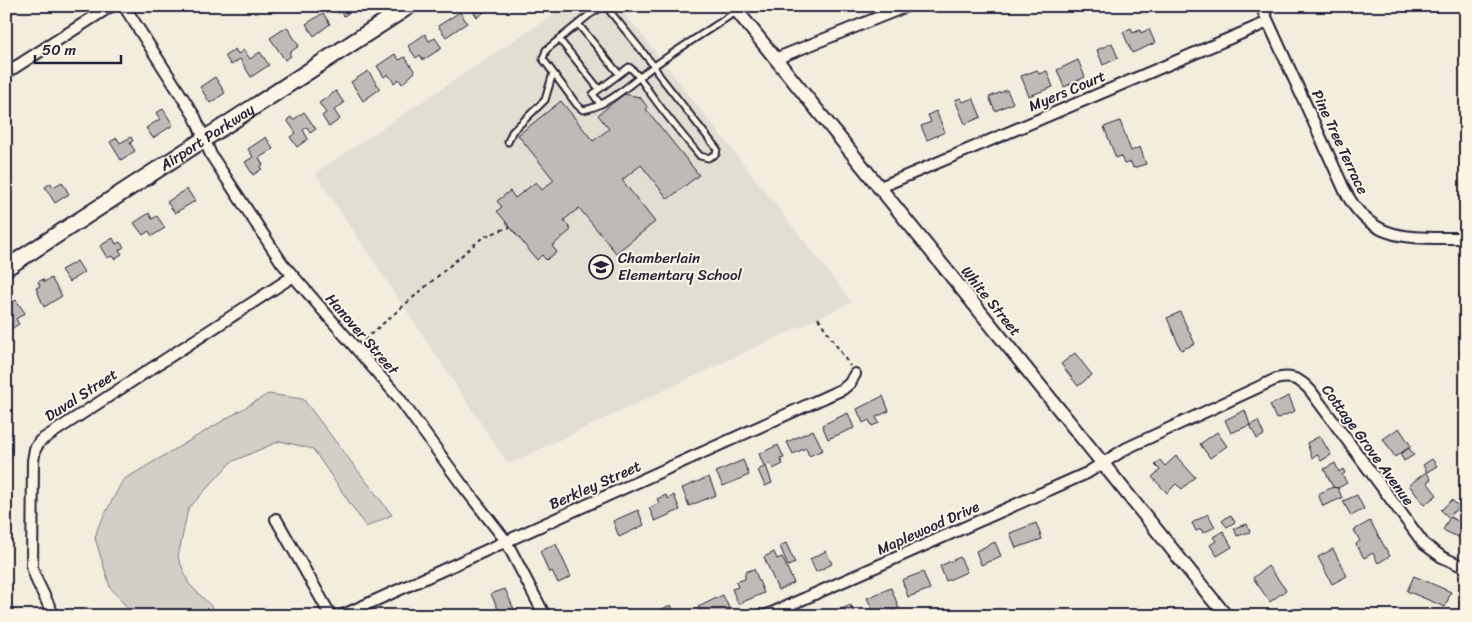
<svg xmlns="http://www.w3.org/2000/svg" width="1472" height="622" viewBox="0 0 1472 622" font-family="Sriracha,sans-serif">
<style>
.built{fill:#e3ded2}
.green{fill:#d4cfc6;stroke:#7b7880}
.building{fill:#bfbab6;stroke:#22223b}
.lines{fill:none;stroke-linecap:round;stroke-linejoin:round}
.service-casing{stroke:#22223b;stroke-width:9}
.minor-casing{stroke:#22223b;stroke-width:14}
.tertiary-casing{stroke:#22223b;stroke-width:16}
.secondary-casing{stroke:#22223b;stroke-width:19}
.path{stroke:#22223b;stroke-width:2;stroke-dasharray:4 4;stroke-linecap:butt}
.service{stroke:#fcf5e5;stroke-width:5}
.minor{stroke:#fcf5e5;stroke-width:10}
.tertiary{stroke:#fcf5e5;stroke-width:12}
.secondary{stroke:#fcf5e5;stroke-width:15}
.labels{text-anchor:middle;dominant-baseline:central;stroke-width:4;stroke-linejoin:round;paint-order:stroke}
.street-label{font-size:15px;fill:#22223b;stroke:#fcf5e5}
.poi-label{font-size:15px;fill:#22223b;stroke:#fcf5e5;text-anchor:start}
</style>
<rect width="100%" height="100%" fill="#f3edde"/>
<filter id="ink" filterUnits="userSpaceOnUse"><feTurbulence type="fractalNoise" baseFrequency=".02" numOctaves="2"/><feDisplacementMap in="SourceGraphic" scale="10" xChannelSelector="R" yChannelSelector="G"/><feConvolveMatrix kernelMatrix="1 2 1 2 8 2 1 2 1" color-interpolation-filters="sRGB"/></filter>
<g filter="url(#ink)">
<path class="built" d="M566,6H619L852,302L508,464L315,173Z"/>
<path class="green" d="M268,394L303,399L392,515L366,527L313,449L280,441L231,462L188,509L178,557L189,584L221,616H134L110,587L95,538L98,527L123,480Z"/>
<path class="building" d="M334,6H359L344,16L341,12L338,13Z
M470,6H493L477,17Z
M460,12L467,23L446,37L438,26Z
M323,13L330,24L314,36L306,24Z
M287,27L299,46L289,53L291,56L285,60L270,38Z
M1131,28L1133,33L1140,30L1141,33L1149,29L1155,43L1132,53L1123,32Z
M425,34L429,41L435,38L442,48L423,60L420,55L416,58L408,46Z
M1112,43L1118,58L1103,65L1097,50Z
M235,49L238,54L244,50L250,59L260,52L269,65L251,77L240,59L231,65L225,56Z
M395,54L399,60L405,57L415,72L402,84L399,79L394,83L388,74L384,77L377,66Z
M1078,60L1085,77L1064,87L1057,70Z
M1037,70L1039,74L1047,71L1053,87L1029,96L1021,76Z
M368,71L380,89L363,101L351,82Z
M215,77L225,93L210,103L200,87Z
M1007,90L1013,103L995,111L989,97Z
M336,91L344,103L334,110L340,119L329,127L322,116L326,113L319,103Z
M624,94L640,97L648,108L646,109L699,175L668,199L641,165L622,180L655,222L616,253L579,208L564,220L571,230L552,246L557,252L546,260L542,255L537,260L497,211L502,207L497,201L510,191L515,198L536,182L542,190L554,180L518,135L561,101L593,141L609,129L598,115Z
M961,98L963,102L973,98L981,117L965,124L955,100Z
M163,109L173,125L153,138L146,128L160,119L156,113Z
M936,111L945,132L927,140L921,126L931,122L928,115Z
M304,112L316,129L310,133L307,127L303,130L308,139L297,147L290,137L296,133L287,120L291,117L293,120Z
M1120,121L1131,151L1140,147L1146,164L1133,168L1131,162L1124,164L1121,156L1116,158L1104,127Z
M131,137L133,141L130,143L135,151L121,160L110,142L117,138L120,143Z
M266,137L273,149L259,158L263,165L260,167L262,169L253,175L245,162L253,157L248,149Z
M62,182L69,194L55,203L45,187L51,183L53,187Z
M187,189L195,201L175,213L167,202Z
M149,213L152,219L157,216L165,228L152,236L149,231L143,235L134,223Z
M113,238L116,244L120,242L124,247L119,250L122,254L114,259L112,256L107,258L100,246Z
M77,261L84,272L69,282L61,270Z
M51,278L62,296L44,307L36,288L40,286L38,282L43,279L44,282Z
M16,300L25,313L16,319L19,324L11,329L8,325L6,326V306Z
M1180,312L1195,344L1181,350L1167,318Z
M1075,353L1092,375L1078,386L1061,364Z
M883,396L889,411L876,417L879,423L872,426L869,420L863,423L857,409Z
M1289,396L1295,411L1276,419L1270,405Z
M1245,410L1250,425L1231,433L1225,420Z
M848,413L854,428L828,439L822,425Z
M1258,421L1264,435L1257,439L1250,425Z
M1399,428L1411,446L1395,457L1383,439Z
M813,430L823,450L809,456L806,448L793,454L787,442Z
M1217,432L1227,446L1210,458L1200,444Z
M1320,436L1331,455L1321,461L1317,454L1312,458L1307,443Z
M778,445L784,458L780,459L783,464L773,469L771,463L764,466L759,454Z
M1409,448L1414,455L1404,461L1400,454Z
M1176,456L1195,477L1182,489L1176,484L1167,493L1152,477L1160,470L1155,465L1160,460L1165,466Z
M1432,459L1437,466L1427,472L1423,465Z
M743,460L749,475L723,486L716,472Z
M1335,463L1339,472L1343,469L1345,473L1342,475L1347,483L1338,488L1333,487L1324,469Z
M766,466L772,483L765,486L758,470Z
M1426,472L1431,479L1427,482L1437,495L1424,505L1409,485Z
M709,477L716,495L689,506L682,488Z
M1333,487L1338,488L1342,498L1323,506L1318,494Z
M666,495L668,499L674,495L680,510L655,521L649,508L659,503L657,499Z
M1357,495L1364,509L1351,516L1343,501Z
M1452,500L1459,507L1448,517L1441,510Z
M638,510L644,525L619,537L613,521Z
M1208,514L1215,527L1203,533L1201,529L1196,531L1192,523Z
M1230,515L1235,522L1227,527L1222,521Z
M1450,517L1466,525L1460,538L1443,530Z
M1370,521L1390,556L1378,563L1373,553L1364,558L1356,544L1360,541L1354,530Z
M1036,523L1042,539L1016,548L1010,533Z
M1247,524L1250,532L1237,536L1234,528Z
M1223,531L1232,547L1217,556L1210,545L1216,541L1213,537Z
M995,542L1001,556L981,565L976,551Z
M786,543L795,563L788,566L780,546Z
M556,544L571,577L558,583L552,571L549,573L540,551Z
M1333,549L1347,576L1332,584L1318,557Z
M826,551L832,564L816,572L810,559Z
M774,552L777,559L782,557L794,583L778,590L764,557Z
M960,557L967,572L946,581L940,566Z
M1268,566L1286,590L1270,602L1253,578Z
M754,569L764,593L738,604L732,589L738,587L736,582L745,579V572Z
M923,572L930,589L908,597L902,580Z
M1414,576L1451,592L1445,607L1407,591Z
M891,588L899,608L886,614L883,608L874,612L867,598Z
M505,589L517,616H501L491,594Z
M723,595L730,610L717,616H702L698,607Z
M671,605L676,616H665L662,609Z
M851,605L856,616H833L832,613Z"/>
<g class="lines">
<g class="service-casing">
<path id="service" d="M578,24L619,74
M559,39L599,89
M600,104L593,94L629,67C639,74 646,88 653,97C668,118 684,137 700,156L708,158L716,154L717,149L659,75L654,66L608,9L602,7L589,15L546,50L543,59L577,105L583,110C609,106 633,81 654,66C681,47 709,30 737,11
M508,142L512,132L545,100L553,73"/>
</g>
<g class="minor-casing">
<path id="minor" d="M124,6L195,117L211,155L282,263L399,398L460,482L506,541L545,616
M1261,6L1344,189C1372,245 1411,237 1466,238
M775,59L907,6
M6,73L111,6
M878,188L1268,22
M276,519L331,616
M54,616L37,581L32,567L33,461L35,449L40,441L292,277
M341,616L843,389L850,383L855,374
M765,616L1087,473L1127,448L1276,379C1291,375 1300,379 1310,390L1424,544L1442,557L1466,568"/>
</g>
<g class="tertiary-casing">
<path id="tertiary" d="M733,6L1226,616"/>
</g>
<g class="secondary-casing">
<g id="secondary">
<path id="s1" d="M6,268L409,6"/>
</g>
</g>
<path class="path" d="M818,318L850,366
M364,340L483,237L510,227"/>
<use href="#service" class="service"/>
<use href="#minor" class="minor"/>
<use href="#tertiary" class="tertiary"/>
<use href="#secondary" class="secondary"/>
</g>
</g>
<defs>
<g id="school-ring" transform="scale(1.25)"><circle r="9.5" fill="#fcf5e5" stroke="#22223b" stroke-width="1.5"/><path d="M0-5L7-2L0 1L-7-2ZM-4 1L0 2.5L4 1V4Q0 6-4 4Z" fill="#22223b"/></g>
</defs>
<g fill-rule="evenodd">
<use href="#school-ring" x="601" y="267"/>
</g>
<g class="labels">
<g class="street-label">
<text transform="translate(1067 91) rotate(-23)">Myers Court</text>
<text stroke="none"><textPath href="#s1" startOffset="240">Airport Parkway</textPath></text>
<text transform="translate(1340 142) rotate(65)">Pine Tree Terrace</text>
<text transform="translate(991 301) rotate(51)">White Street</text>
<text transform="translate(362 334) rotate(49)">Hanover Street</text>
<text transform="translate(81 395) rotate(-33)">Duval Street</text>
<text transform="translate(1368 445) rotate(54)">Cottage Grove Avenue</text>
<text transform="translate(595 485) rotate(-24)">Berkley Street</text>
<text transform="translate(928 528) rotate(-24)">Maplewood Drive</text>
</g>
<g class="poi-label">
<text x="618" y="258">Chamberlain<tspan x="618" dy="17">Elementary School</tspan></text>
</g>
</g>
<rect width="1472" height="622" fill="none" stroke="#fcf5e5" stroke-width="25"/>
<rect x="12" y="12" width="1447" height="597" fill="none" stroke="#22223b" stroke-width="2" filter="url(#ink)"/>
<path d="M35 55v8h86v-8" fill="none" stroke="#22223b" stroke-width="2.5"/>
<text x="42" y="55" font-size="15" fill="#22223b" stroke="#fcf5e5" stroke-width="4" paint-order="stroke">50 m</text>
</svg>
